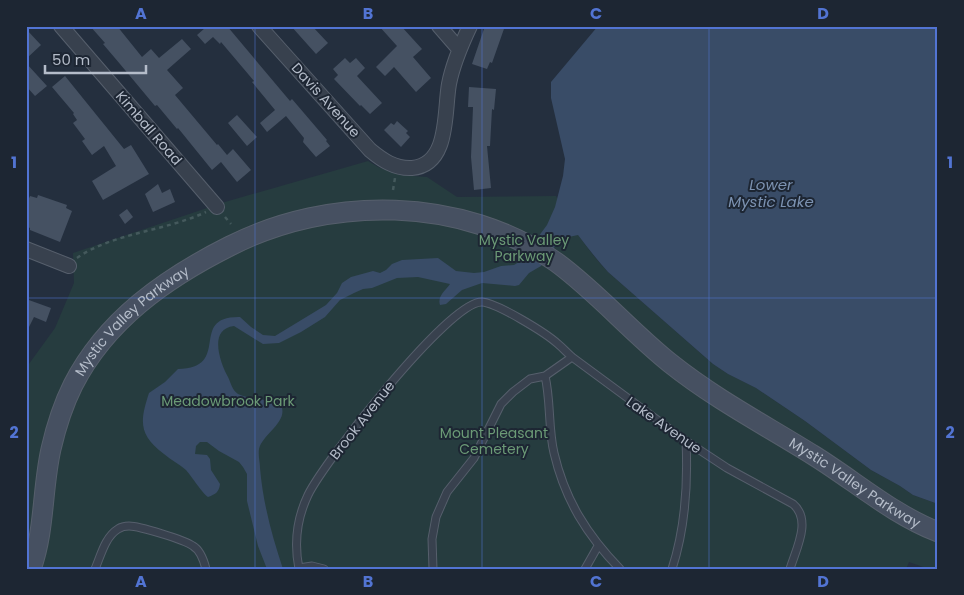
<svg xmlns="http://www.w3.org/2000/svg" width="964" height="595" viewBox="0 0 964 595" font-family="Poppins,sans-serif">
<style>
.green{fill:#263c3f}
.water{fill:#394c67}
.building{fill:#455162}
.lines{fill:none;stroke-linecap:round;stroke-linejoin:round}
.lane-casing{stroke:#565f6c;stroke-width:9}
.street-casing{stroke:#565f6c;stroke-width:16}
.secondary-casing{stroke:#565f6c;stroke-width:21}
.path{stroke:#44595c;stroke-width:2.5;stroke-dasharray:4 4;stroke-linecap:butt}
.lane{stroke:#38414e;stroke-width:7}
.street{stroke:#38414e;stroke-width:14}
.secondary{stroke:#465061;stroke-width:19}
.grid{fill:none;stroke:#5274d3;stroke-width:1;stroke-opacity:0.55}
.labels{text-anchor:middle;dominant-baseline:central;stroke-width:4;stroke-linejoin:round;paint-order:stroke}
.street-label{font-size:14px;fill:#b4bcc9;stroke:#1d2633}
.park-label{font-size:14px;fill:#6b9a76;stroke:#1d2633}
.water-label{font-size:15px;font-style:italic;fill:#7c92b1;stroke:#1d2633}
.neatline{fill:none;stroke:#5274d3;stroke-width:2}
.grid-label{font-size:16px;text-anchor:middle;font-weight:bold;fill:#5274d3}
</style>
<rect width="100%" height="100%" fill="#242f3e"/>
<path class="green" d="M368,161L378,167L400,175L427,177L457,197L556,196C570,224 587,250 608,272L713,364L728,374L756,388L805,421L871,470L900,486L913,495L938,504V569H929L909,562L906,569H26V368L55,328L74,283L73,253L225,202Z"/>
<path class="water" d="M598,26H938V504L913,495L900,486L871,470L805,421L756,388L728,374L713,364L608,272C597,260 588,248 578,235L564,238L558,242L541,266L529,273L519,285L515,286L482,283L462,290L446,304L440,305C437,296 446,290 450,284L418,277L397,278L372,288L363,289L354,293L340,300L325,317L301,332L279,343L263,344L234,326C208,329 220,362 228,377C231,383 232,390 238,394C252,401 267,396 282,408C286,423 262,435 259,449C258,456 260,462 260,468C263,503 272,536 283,569H267L258,546L247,501V474L243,467L239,462L219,451L207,442H200L196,446L195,454L207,455L210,459L211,470L220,484C219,492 216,494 208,497C203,494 192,477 186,470C179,464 171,460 164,454C138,434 140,421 149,393L165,382L178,369C233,368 187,316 240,317L251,327L263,335L275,336L326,305L337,293L342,283L351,277L373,271L380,273L386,270L392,264L402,260L438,258L456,271L474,273L484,272L501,266L514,265L519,262L524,256L547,225L555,207L563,176L565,159L551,98V82Z"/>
<path class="building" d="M90,26H117L142,57L151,49L159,58L182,39L191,49L167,70L183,88L175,95L217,145L218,144L227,155L233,149L251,170L237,182L221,162L212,170L178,128L177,129L157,105L155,106L120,64L103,44L105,43Z
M203,26H227L290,101L292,99L327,140L326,141L330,146L316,157L303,142L304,138L286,116L267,132L260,123L275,110L252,82L254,81L221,42L220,44L213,37L205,44L197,35L205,28Z
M291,26H312L328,43L316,54Z
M379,26H401L422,49L413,57L431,78L416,92L394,67L385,76L376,67L397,46Z
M485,26H505L492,63L490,62L487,69L472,64Z
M26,29L41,45L26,59Z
M345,58L350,63L356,58L365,68L357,76L382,103L370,114L361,105L360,106L334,79L338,75L333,69Z
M26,63L47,86L35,96L26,86Z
M65,76L124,149L131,145L149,174L103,200L92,181L116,166L104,146L92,155L82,141L85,139L73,123L77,120L73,114L74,113L52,87Z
M469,87L496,89L494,110L492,109L490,146H487L491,188L474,190L471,157L473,107H468Z
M237,115L257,137L247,146L228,123Z
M397,121L408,131L406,133L410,137L401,147L384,130L391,123L394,125Z
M158,184L162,193L170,189L175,202L153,212L145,194Z
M38,195L67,205L66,208L72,211L60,242L30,230V228L26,226V205L30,196L37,198Z
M127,209L133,217L125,224L119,215Z
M26,299L51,308L46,322L34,317L26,333Z"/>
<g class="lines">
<g class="lane-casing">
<path id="lane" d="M545,376C551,401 548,428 554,453C565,500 587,535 620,569
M299,568L312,566L324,569
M95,569C101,555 105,537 118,529C121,527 126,526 129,526C139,526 185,540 193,546C200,550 204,561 206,569
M299,569C294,544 297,518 308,495C324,462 449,301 482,302C497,303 546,333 558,344C563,348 567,353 572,357L686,441L727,468L793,504C812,520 796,549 790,569
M433,569L432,539L436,517L447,492L474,458L501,404L513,392L530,379L545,376L572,357
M585,569L598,546
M672,569C685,529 688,483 686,441"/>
</g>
<g class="street-casing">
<path id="street" d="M61,26L217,207
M259,26L370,150C382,160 395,169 412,168C450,165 444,111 449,84C453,63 461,45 470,26
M439,26L459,49
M26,249L69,266"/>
</g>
<g class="secondary-casing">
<g id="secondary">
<path id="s1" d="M31,569C45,530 42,489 51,449C56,427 63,405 73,385C106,320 166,278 230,246C330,195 462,196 556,262C597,292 630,331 670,363C715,399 765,425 813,455C855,481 892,514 938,532"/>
</g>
</g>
<path class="path" d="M393,190L395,178
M225,217L231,224
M77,258C112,233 166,231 206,212"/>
<use href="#lane" class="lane"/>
<use href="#street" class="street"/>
<use href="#secondary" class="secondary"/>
</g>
<path class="grid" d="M255,26V569M482,26V569M709,26V569M26,298H938"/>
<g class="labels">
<g class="street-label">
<text transform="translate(326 100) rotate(48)">Davis Avenue</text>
<text transform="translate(149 128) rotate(49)">Kimball Road</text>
<text stroke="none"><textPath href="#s1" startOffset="278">Mystic Valley Parkway</textPath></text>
<text transform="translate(362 420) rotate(-52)">Brook Avenue</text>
<text transform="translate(664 425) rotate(35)">Lake Avenue</text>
<text stroke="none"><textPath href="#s1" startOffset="1118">Mystic Valley Parkway</textPath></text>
</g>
<g class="park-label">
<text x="524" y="240">Mystic Valley<tspan x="524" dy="16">Parkway</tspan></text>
<text x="228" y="401">Meadowbrook Park</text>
<text x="494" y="433">Mount Pleasant<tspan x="494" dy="16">Cemetery</tspan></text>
</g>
<g class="water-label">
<text x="771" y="184">Lower<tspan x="771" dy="17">Mystic Lake</tspan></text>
</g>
</g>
<rect width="964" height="595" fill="none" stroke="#1d2633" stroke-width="55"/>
<path d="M45 65v8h101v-8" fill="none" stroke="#b4bcc9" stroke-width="2.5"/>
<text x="52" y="65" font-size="15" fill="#b4bcc9" stroke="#1d2633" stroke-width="4" paint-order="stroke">50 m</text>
<rect x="28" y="28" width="908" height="540" class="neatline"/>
<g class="grid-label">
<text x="141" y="19">A</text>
<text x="368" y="19">B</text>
<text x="596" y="19">C</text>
<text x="823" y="19">D</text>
<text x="14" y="168">1</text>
<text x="950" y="168">1</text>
<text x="14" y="438">2</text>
<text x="950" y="438">2</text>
<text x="141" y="587">A</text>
<text x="368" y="587">B</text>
<text x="596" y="587">C</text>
<text x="823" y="587">D</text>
</g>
</svg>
